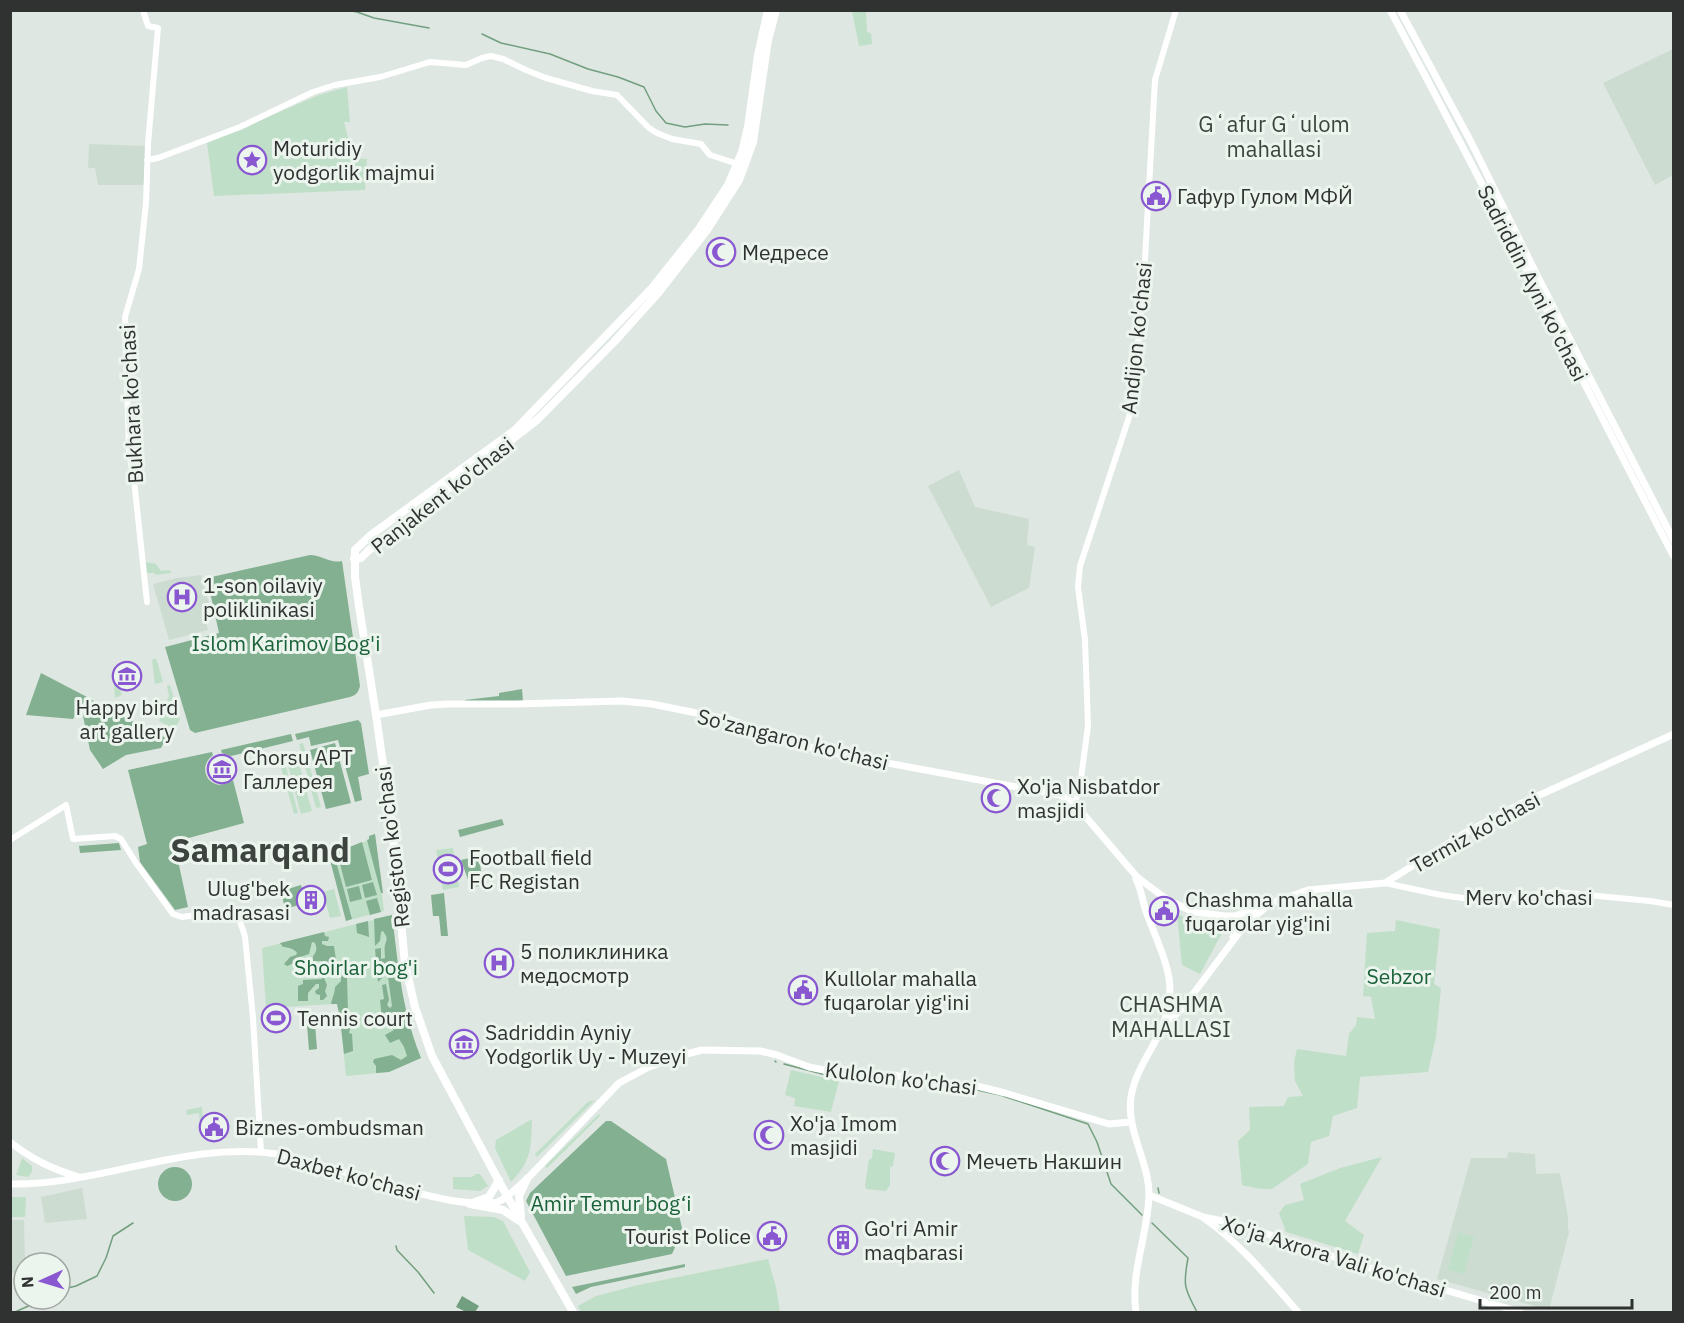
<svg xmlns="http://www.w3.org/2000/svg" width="1684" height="1323" viewBox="0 0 1684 1323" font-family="'IBM Plex Sans',sans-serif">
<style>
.built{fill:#cddcd1}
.green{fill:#c0dfc8}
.forest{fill:#83b090}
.water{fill:#729f7f}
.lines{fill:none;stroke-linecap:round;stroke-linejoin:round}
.stream{stroke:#729f7f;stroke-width:1.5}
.tertiary{stroke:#fff;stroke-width:6}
.secondary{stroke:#fff;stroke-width:7}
.primary{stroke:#fff;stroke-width:8}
.labels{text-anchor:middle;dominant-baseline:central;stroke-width:6;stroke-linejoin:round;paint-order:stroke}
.poi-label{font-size:21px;fill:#2f3230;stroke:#ecf4ee;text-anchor:start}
.street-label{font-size:21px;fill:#2f3230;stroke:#ecf4ee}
.park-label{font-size:21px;fill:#1a6239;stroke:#ecf4ee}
.neighbourhood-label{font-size:22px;fill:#3d443f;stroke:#ecf4ee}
.town-label{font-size:33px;font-weight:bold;fill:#3d443f;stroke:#ecf4ee}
</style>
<rect width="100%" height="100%" fill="#dee7e1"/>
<path class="built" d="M1673,49V175L1655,185L1603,83Z
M89,144L148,146L147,185H98L95,168H88Z
M959,470L975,507L1029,519L1027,545L1035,547L1029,588L991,607L928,486Z
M201,575L211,610L204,612L208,630L169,640L153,584L177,578Z
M1508,1152L1535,1154L1536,1174L1560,1173L1568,1217V1229L1569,1232L1549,1310L1437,1279L1471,1158H1507Z
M82,1188L87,1219L45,1223L41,1197Z
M11,1220H24L25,1263H24L23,1272L11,1273Z"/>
<path class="green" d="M852,11H866L867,32L871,33L872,44L859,46Z
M347,87L350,122H344L353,158L367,159L365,190L214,196L207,143L319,95Z
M144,562L156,564L161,571L170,570L171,573L156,575L154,573H146Z
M156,658L163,682L155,684L152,660Z
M113,669H121L122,680L120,681V689L122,695L115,698Z
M170,685L180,719L175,729L159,721L169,696L167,686Z
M303,743L321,807L316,808L299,744Z
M298,759L303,779L292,781L287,762Z
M285,763L298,813L294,814L280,764Z
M304,783L312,811L301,814L293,785Z
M375,834L384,911L346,921L329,855L369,840V836Z
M453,848L459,887L443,890L436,850Z
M334,889L341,916L330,918L323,892Z
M1177,914L1222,933L1200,974L1182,965Z
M392,915C398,964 402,1012 421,1058L389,1072L346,1076L340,1018L337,1004L266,1008L262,948Z
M1396,920L1440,929L1434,984L1441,988L1436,1037L1428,1072L1360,1077L1357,1108L1333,1116L1329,1136L1311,1142L1308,1164L1272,1189H1260L1242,1185L1238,1141L1250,1130L1249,1107L1284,1106L1288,1097L1303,1096L1295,1081L1294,1062L1297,1049L1346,1056L1349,1034L1356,1025L1357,1017L1375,1019L1371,997L1363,996L1367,933L1395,931Z
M791,1070L839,1081L831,1112L794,1106L795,1098L785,1095Z
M595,1100L537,1157L535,1154L588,1102Z
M202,1107L204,1134H201L199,1113L187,1115L186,1110Z
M599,1114L600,1116L547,1168L545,1166Z
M532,1119C531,1148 532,1160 511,1182L495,1148L496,1140Z
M873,1149L895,1153L893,1166L890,1167V1185L886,1191L866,1189L865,1185L869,1160L872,1158Z
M1382,1157L1345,1221L1364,1235L1358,1254L1286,1232L1279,1213L1285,1205L1304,1200L1300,1184L1340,1168Z
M22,1158L32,1166V1172L28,1177L16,1175Z
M475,1174H480L488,1186L480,1191L453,1189V1177H471L474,1176Z
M11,1197H26L25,1217H11Z
M464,1216L494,1217L503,1221L530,1272L525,1281L468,1250Z
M1458,1232L1474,1237L1464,1274L1448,1270Z
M768,1259L776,1287L780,1312H581L578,1306L596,1296L638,1285Z"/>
<path class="forest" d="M310,555C321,555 331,564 342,561L360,686C358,693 356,695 350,697L195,733L190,730L165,647L219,633L207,578Z
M41,673L87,697L73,719L26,715Z
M522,689L523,701L465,704V700L499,696V693Z
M92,700L166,738L161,748L126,755L103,769L90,750L83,716Z
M358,720L361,723L369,774L358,777L362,800L355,802L338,740L311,746L309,737L297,740L295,734Z
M291,734L293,741L231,756L222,753L221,750Z
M335,743L351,803L326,809L310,750Z
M212,752L213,755C194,770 213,795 233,780L244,823L174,842L188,907L175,910L140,862L138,847L147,844L128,770Z
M502,819L504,825L460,837L458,830Z
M375,834L383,893H381L367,840L369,839V836Z
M362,842L372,880L346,887L337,852Z
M119,843L121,850L80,853L79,846Z
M479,856L483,885L471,888L461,860Z
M335,858L352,919L346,921L330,860Z
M373,882L377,895L365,898L362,885Z
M301,885L306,903L285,909L281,891Z
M359,886L362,899L350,902L347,889Z
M444,893L448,936H441L439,916H433L431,895Z
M377,898L381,912L370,915L366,901Z
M392,915C398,964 402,1012 421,1058L389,1072L376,1073V1066L373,1062L374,1059L392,1055L401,1060L407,1056L404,1047L399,1039L390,1043L385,1035L394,1030L382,1019L380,1000L384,999L382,985L386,984L389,1000L387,1005L390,1008L392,1006L387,970H383L382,978L378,982L375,949L381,948V959L385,958C385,954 384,949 385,945C387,938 388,938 383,931L381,932L380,941L375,946L374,919Z
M368,921L369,937L357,933L356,924Z
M324,932L325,936L329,937L328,941H322V944L327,946H334L337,967L321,968V961H313V956C317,952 317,948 315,943L312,942L309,954L300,957V969H296L295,965L292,964L287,966L284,964L290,957L296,955L297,953C295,949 287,947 283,947L280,943Z
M349,969L351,973L356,976L347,977L348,1013L351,1025L349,1033L352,1034L353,1051L344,1054L340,1018L337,1004H331C332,998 335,993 335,987L341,981V970Z
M322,974L323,975L327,985L325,991L327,996L323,1000H320V995L316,994L315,991L319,988V984H316L308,993V1001H298V986L303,984V980L322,979Z
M315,1024L317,1049L309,1050L307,1025Z
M606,1121H611L666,1159L685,1241L677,1243L672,1254L566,1276L526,1201L530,1193Z
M158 1184a17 17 0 1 1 34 0a17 17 0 1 1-34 0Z
M685,1264V1267L591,1287L576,1294L572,1287Z"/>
<path class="water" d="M462,1296L479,1306L475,1312H466L456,1307Z"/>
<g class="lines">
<path class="stream" d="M347,10L357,12L374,18L429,28
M482,34L501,43L550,54L588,69L618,77L644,87L656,111L666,123L685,127L705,124L728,125
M775,1061L776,1062
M784,1064L830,1076L896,1079
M945,1088L977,1090L1000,1095L1088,1124L1097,1142L1111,1184L1142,1215
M1158,1188L1159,1193
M1152,1223L1188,1258C1183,1285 1184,1288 1197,1312
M396,1246L397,1250L418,1272L434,1293
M60,1290L76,1286L97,1276L106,1258L113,1236L133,1223
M15,1312L44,1299"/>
<path class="tertiary" d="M143,10L148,26L158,28L148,144L146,203L139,269L125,317L129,451L134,480L147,602
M147,160L158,158L240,127L313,92L335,85L380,77L430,62L466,65L482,58L491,56L503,59L526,70L546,78L592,91L617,95L649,128L657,133L672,139L701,144L710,155L738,164
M1074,803L1079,793L1088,726L1085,640L1078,587L1080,566L1133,405L1145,259L1155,80L1176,10
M10,840L66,805L73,839L115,836L121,839L136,863L173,914L182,917L219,912H229L239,919L243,930L245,937L253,1018L261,1152
M1385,883L1441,895L1470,899L1512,898L1556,892L1650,901L1674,905"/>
<path class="secondary" d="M1390,10C1488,191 1579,375 1674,557
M1400,10L1471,142L1539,279L1674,541
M376,715L431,705L448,704H516L622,701L652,704L731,720L795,743L828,752L1060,795L1074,803L1137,877L1169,901L1194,912L1225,916H1235L1308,890L1385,883L1465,833L1520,804L1674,734
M1136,879C1142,890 1142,902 1147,914C1162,955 1181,983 1162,1027C1152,1051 1135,1071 1131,1097C1126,1131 1149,1161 1149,1195C1148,1234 1130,1273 1136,1312
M1226,917C1236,921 1236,928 1233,937
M1162,1026L1181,1010L1248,921L1264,909
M10,1142C33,1160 52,1169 79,1177
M10,1184C100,1186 186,1140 277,1154C295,1156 312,1163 330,1168C360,1177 391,1186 422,1194C443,1199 463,1204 485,1203C489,1203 494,1203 498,1202C509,1197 518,1186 527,1179L619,1083L649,1067L683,1055L702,1050L760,1051L777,1055L809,1067L834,1072L893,1075L946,1085H973L1005,1093L1109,1124L1131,1122
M1149,1195L1203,1217L1238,1224L1343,1260L1520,1312
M1205,1219C1241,1244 1269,1279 1298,1312"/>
<path class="primary" d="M354,559L361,558L368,551L537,420L614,342L659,292L707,230L739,180L753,142L768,40L776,10
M472,1203L489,1197L499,1180
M470,1204L503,1210L521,1222
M521,1216L519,1196L527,1179
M573,1312L502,1187L432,1056L415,1007L405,964L392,827L376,715L359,606L355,577V550L371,535L515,430L652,288L699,229L728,185L742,152L748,127L758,55L768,10"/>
</g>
<defs>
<g id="sight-ring" transform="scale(1.5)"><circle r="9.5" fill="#ecf4ee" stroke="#8958d1" stroke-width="1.5"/><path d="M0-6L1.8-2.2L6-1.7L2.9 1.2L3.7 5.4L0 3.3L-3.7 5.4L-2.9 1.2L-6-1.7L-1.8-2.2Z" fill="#8958d1"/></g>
<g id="civic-ring" transform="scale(1.5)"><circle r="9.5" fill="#ecf4ee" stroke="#8958d1" stroke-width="1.5"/><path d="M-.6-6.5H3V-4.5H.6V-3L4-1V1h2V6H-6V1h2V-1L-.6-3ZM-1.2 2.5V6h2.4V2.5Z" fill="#8958d1"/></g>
<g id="mosque-ring" transform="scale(1.5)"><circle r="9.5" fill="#ecf4ee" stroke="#8958d1" stroke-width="1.5"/><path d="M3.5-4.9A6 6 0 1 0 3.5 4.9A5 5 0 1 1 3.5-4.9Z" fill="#8958d1"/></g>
<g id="hospital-ring" transform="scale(1.5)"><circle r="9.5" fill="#ecf4ee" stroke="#8958d1" stroke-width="1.5"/><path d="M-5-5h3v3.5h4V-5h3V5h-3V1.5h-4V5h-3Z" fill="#8958d1"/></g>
<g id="museum-ring" transform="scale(1.5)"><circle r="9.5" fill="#ecf4ee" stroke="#8958d1" stroke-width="1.5"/><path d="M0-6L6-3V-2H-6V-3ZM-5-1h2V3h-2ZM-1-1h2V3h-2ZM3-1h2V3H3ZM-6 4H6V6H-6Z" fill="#8958d1"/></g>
<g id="stadium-ring" transform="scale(1.5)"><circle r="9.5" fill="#ecf4ee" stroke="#8958d1" stroke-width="1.5"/><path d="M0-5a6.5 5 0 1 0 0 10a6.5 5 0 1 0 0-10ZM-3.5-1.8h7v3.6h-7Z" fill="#8958d1"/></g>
<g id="building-ring" transform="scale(1.5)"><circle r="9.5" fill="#ecf4ee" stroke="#8958d1" stroke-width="1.5"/><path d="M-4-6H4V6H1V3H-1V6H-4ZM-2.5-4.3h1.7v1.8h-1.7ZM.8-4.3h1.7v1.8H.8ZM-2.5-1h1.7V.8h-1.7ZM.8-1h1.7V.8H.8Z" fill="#8958d1"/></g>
</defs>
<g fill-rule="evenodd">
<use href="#sight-ring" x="252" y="160"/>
<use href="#civic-ring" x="1156" y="196"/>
<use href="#mosque-ring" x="721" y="252"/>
<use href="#hospital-ring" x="182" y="597"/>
<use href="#museum-ring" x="127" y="676"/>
<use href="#museum-ring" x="222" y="769"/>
<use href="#mosque-ring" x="996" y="798"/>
<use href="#stadium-ring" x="448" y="869"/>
<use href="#building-ring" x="311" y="900"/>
<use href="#civic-ring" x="1164" y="911"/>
<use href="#hospital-ring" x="499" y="963"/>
<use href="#civic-ring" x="803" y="990"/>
<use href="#stadium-ring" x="276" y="1018"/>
<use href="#museum-ring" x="464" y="1044"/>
<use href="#civic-ring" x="214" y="1127"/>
<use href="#mosque-ring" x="769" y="1135"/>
<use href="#mosque-ring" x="945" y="1161"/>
<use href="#civic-ring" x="772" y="1236"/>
<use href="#building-ring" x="843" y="1240"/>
</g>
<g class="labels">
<g class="poi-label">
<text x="273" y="148">Moturidiy<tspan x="273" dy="24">yodgorlik majmui</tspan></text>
<text x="1177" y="196">Гафур Гулом МФЙ</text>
<text x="742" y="252">Медресе</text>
<text x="203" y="585">1-son oilaviy<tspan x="203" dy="24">poliklinikasi</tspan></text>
<text x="127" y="707" text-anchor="middle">Happy bird<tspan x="127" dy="24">art gallery</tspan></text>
<text x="243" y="757">Chorsu АРТ<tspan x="243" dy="24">Галлерея</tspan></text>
<text x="1017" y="786">Xo'ja Nisbatdor<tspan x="1017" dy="24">masjidi</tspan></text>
<text x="469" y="857">Football field<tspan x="469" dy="24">FC Registan</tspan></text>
<text x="290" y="888" text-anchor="end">Ulug'bek<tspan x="290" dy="24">mаdrаsasi</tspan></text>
<text x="1185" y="899">Chashma mahalla<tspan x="1185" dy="24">fuqarolar yig'ini</tspan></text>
<text x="520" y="951">5 поликлиника<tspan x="520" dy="24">медосмотр</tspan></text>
<text x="824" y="978">Kullolar mahalla<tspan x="824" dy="24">fuqarolar yig'ini</tspan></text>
<text x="297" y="1018">Tennis court</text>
<text x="485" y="1032">Sadriddin Ayniy<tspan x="485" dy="24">Yodgorlik Uy - Muzeyi</tspan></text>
<text x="790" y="1123">Xo'ja Imom<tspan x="790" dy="24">masjidi</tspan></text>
<text x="235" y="1127">Biznes-ombudsman</text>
<text x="966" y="1161">Мечеть Накшин</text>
<text x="864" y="1228">Go'ri Amir<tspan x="864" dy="24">maqbarasi</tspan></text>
<text x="751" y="1236" text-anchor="end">Tourist Police</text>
</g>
<g class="street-label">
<text transform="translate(1533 283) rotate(63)">Sadriddin Ayni ko'chasi</text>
<text transform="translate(1136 338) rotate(-84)">Andijon ko'chasi</text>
<text transform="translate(131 404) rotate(-93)">Bukhara ko'chasi</text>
<text transform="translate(442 495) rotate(-38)">Panjakent ko'chasi</text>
<text transform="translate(793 739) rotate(14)">So'zangaron ko'chasi</text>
<text transform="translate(1475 832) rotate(-29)">Termiz ko'chasi</text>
<text transform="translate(392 847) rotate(-97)">Registon ko'chasi</text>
<text x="1529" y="897">Merv ko'chasi</text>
<text transform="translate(901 1078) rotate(7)">Kulolon ko'chasi</text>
<text transform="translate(349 1174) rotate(15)">Daxbet ko'chasi</text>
<text transform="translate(1334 1256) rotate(17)">Xo'ja Axrora Vali ko'chasi</text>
</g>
<g class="park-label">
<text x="286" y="643">Islom Karimov Bog'i</text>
<text x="356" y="967">Shoirlar bog'i</text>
<text x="1399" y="976">Sebzor</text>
<text x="611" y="1203">Amir Temur bog‘i</text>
</g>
<g class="neighbourhood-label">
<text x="1274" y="123">Gʻafur Gʻulom<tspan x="1274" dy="25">mahallasi</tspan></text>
<text x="1171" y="1003">CHASHMA<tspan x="1171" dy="25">MAHALLASI</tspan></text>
</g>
<g class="town-label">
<text x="260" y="849">Samarqand</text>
</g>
</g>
<rect width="1684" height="1323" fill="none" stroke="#2f3230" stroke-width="24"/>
<g transform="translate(42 1281) rotate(266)"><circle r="28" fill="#ecf4ee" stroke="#a0a6a2" stroke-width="1.5"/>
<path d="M0-4.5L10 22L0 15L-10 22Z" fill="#8958d1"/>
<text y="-9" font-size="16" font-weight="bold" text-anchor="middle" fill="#2f3230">N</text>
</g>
<path d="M1480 1299v9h152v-9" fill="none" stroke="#2f3230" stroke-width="3"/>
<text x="1489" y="1299" font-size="18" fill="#2f3230" stroke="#ecf4ee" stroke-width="4.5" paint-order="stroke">200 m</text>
</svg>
